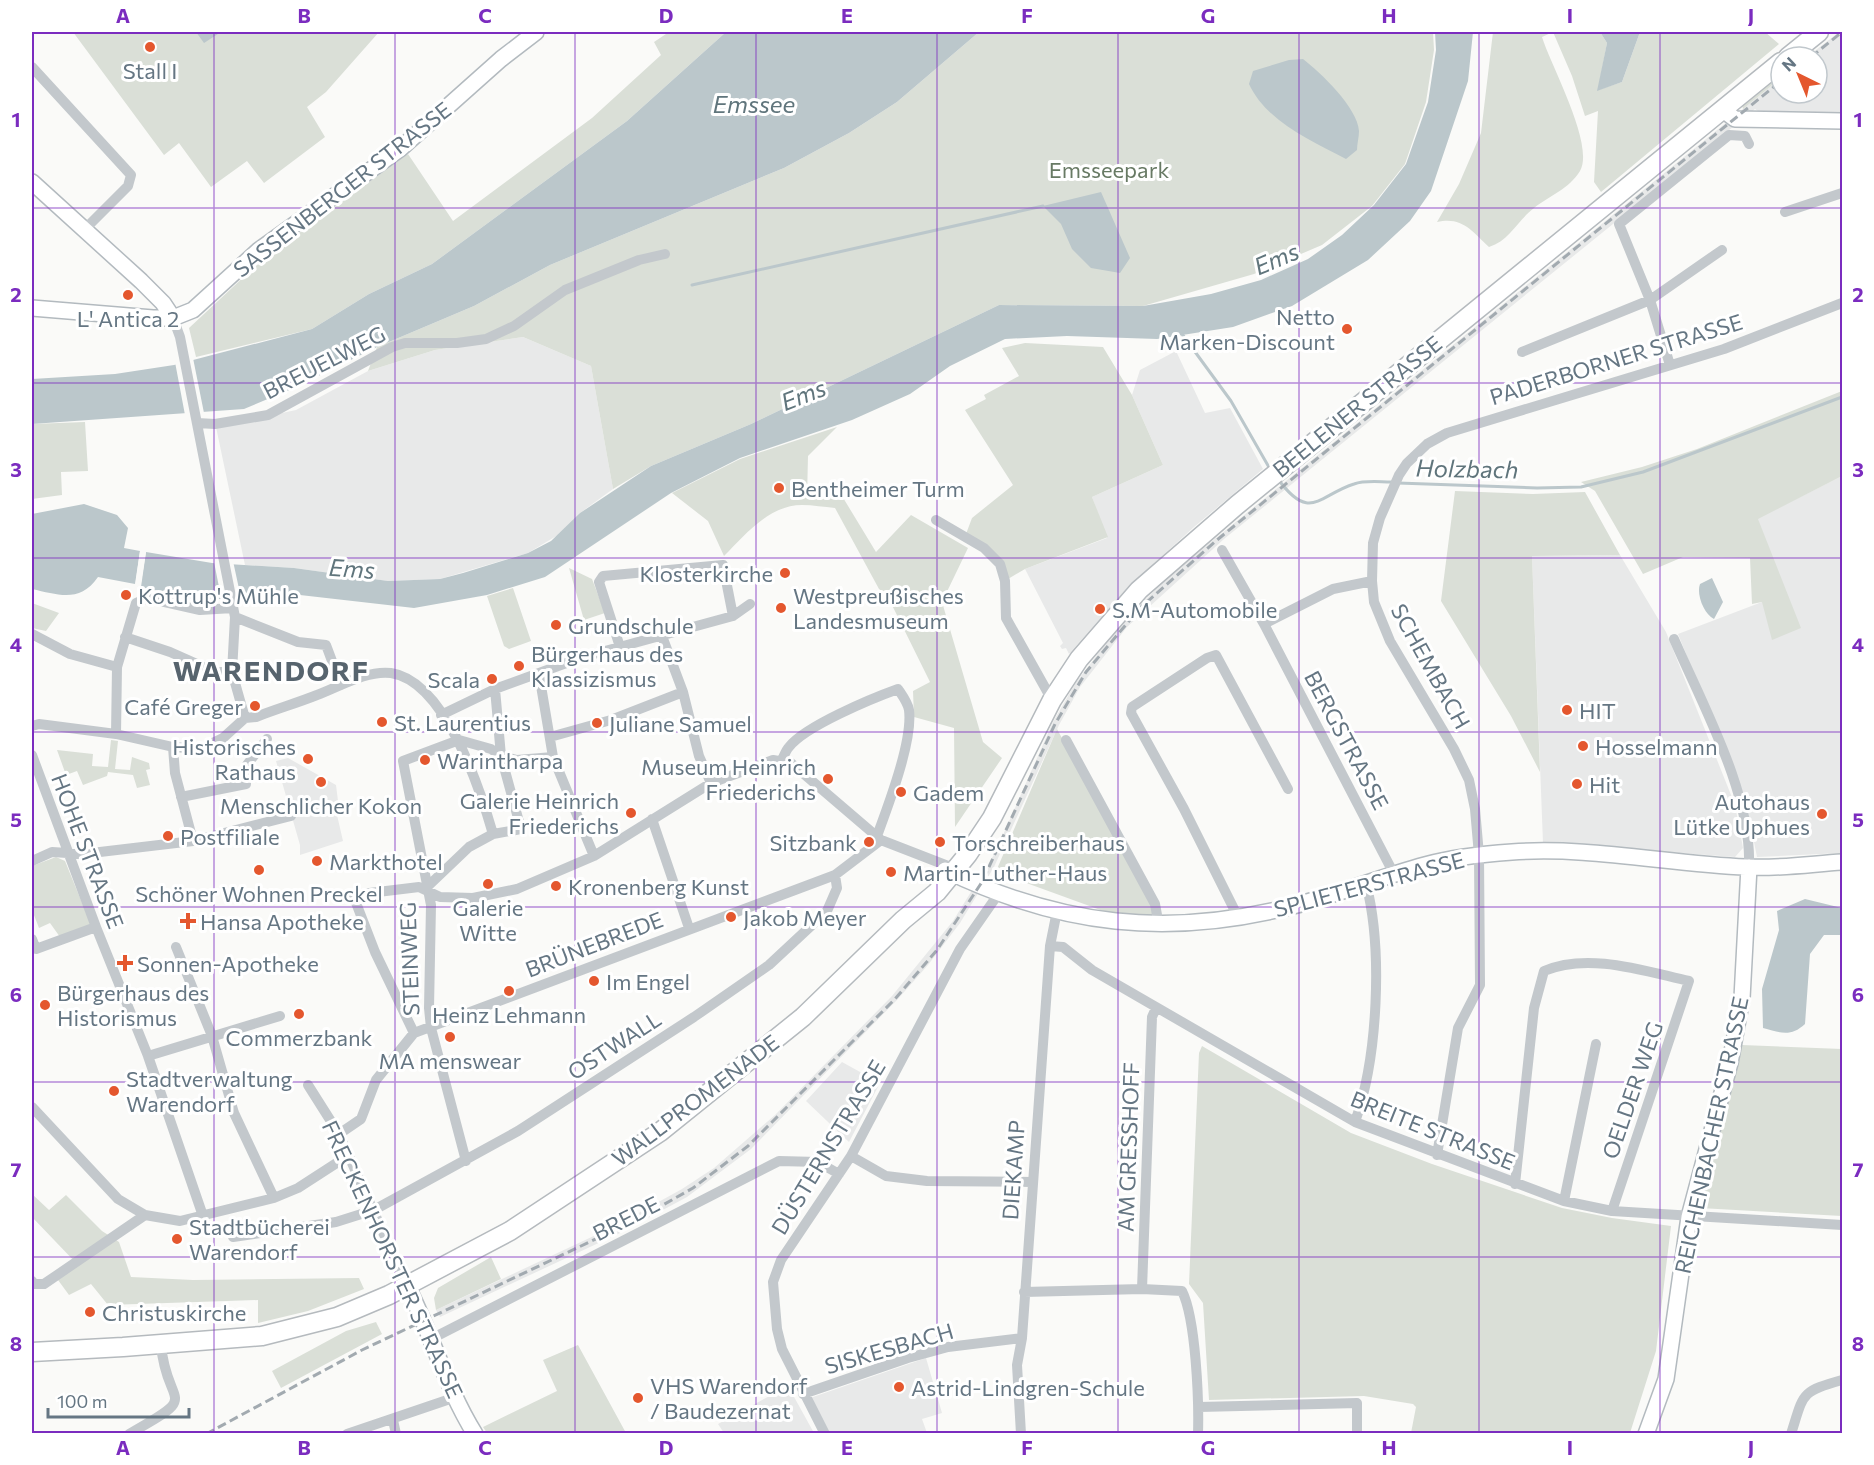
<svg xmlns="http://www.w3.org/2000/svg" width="1874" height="1465" viewBox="0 0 1874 1465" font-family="Commissioner,sans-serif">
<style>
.built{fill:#e8e9e9}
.green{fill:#dadfd7}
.water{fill:#bbc7cb}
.pier{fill:#fafaf8}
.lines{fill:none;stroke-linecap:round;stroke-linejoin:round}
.stream{stroke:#bbc7cb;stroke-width:3}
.secondary-casing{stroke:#b3babf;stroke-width:18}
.primary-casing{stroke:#b5babe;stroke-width:21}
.street{stroke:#c3c8cc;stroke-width:10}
.secondary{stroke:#fff;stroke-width:15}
.primary{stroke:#fff;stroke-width:18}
.rail{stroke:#a2aab0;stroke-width:3;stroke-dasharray:9 4.5;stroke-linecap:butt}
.grid{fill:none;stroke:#7b2cbf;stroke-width:1.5;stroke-opacity:0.55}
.poi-dot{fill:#e4572e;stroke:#fff;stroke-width:2}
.labels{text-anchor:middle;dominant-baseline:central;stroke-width:6;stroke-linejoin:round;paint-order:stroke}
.poi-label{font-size:22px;fill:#657683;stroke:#fff;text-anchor:start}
.park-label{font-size:22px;fill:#687a64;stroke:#fff}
.street-label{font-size:22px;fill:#657683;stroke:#fff}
.water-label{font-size:24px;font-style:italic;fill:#60757c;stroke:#fff}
.district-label{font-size:28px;font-weight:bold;letter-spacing:1.5px;fill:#57646e;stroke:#fff}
.neatline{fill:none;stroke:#7b2cbf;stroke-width:2}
.grid-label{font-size:20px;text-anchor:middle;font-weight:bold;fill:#7b2cbf}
</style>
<rect width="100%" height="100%" fill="#fafaf8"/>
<path class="built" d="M1839,32H1842V112L1761,113L1755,109L1224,539L1127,627L1080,687L1059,725L994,867L960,923L928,965L897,1000L751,1149L687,1197L620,1233L440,1317L436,1310L615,1226L682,1189L714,1168L775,1115L892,996L953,921L995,853L1053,722L1075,684L1122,622L1173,573L1781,78V93H1817V57H1807Z
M523,337L591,366L613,489L580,513L563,532L528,553L440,579L388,581L294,568L245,565L216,427L296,410L368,371L435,350Z
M1176,351L1205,413L1230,408L1263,469L1194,527L1128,587L1069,654L1066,648L1062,649L1060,646L1063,643L1025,569L1107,538L1092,497L1163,465L1132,395L1140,370Z
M1842,476V853L1757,857L1746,802L1678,634L1762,602L1758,518Z
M1620,555L1666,632L1735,805L1743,848L1735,857L1543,843L1532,556Z
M288,758L336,785L338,801L334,802L343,841L300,855V845L276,761Z
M842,1062L880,1083L849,1142L806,1101Z
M926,1358L942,1413L922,1419L927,1433H830L810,1398Z
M788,1386L814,1433H724L718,1424Z"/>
<path class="green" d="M73,32H379L326,92L307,107L325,137L264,183L247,161L211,187L179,143L164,155Z
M669,32H726L627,121L432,264L369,294L312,329L196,357L189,328L263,259L408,154L453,221L592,118L661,55L654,42Z
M979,32H1433L1434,50L1426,102L1405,164L1372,206L1322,245L1254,274L1143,306L999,305L751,424L651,466L613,489L591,366L523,337L435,350L368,371L377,347L474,306L550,265L784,168L849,133L897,102Z
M1493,32H1600L1607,43L1598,90L1622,82L1640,32H1765L1779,44L1601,192L1594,182L1598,111L1585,116L1572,76L1553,32L1542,37C1551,66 1595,145 1580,171C1569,189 1549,196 1534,208C1517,221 1510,240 1489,247C1472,231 1462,216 1437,222L1459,184L1481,133Z
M1781,72V78L1743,109L1742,105Z
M1025,343L1103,347L1132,395L1163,465L1092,497L1108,537L1025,569L1008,579L966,534L972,518L1013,485L965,410L986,399L984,395L1019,376L1002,348Z
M1842,391V476L1758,519L1801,628L1772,640L1762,602L1752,604L1750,558L1683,557L1643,574L1595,491L1581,482L1642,467L1697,449Z
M85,422L88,471L61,472L62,495L32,499V424Z
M837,427L808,456L807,498L842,496L876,552L911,515L968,548L942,602L983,742L1002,758L955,827L954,728L914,717L913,691L930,682L887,595L879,589L835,508C824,507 813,505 802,505C769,505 745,535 724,556L708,521L672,493L740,459Z
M1455,491L1533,494L1585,492L1620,555L1532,556L1540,772L1511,716L1441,601Z
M569,568L592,579L605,613L584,620Z
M513,588L531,641L509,649L504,646L487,596Z
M32,603L59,613L46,631L32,628Z
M1057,729L1153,904V917L1106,912L1015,879L997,869Z
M111,740L118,741L115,769L130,770L132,757L149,763L150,769L146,770L150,785L137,788L133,775L108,772L107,776L83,785L77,771L66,775L57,750L93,754L92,766L108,767Z
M56,857L65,861L91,925L60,937L50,923L39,928L32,910V866Z
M1742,1045L1842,1049V1216L1700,1208Z
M1202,1046L1351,1133L1432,1164L1562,1208L1612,1218L1671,1226L1656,1351L1630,1433H1411L1416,1407L1413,1404L1364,1396L1209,1400L1203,1303L1189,1284L1199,1053Z
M32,1194L49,1210L66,1195L102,1231L119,1242L131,1277L193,1280L359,1278L364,1289L308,1311L258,1323V1300L108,1305L91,1284L69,1295L58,1280L78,1265L32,1217Z
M491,1257L501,1279L436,1310L434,1298L438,1288Z
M376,1322L382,1334L281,1388L272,1371L346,1331Z
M578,1345L626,1433H487L483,1427L557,1391L543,1360Z"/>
<path class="water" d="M196,32H221L204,43Z
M726,32H979L897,102L849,133L784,168L550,265L474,306L377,347L294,388L244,409L32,424V379L115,374L174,365L312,329L369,294L432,264L627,121Z
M1435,32H1473L1468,81L1431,191L1410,221L1368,260L1292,306L1233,327L1157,339L1067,336L1005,339L950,366L910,394L852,420L740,458L671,493L545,577L487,595L414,608L300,595L198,600L141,587L146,552L212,563L294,568L388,581L440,579L463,573L528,553L551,541L580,513L651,466L751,424L999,305L1143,306L1211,294L1261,280L1308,259L1342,235L1374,205L1406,164L1428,102L1436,50Z
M1600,32H1640L1622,82L1597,91L1607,43Z
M1303,59C1320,72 1358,108 1359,131C1359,137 1357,144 1357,150L1346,159C1311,141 1266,121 1249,84L1253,71L1289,60Z
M1101,192L1130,258L1120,273L1091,268L1072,249L1061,224L1043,206Z
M84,504L117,515L128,528L124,548L140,551L135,584L98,577C80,603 59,595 32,589V514Z
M1712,578L1723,602L1714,619C1704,614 1696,594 1700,584Z
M1805,899L1842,908V935H1824L1810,954L1805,1024C1791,1037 1781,1033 1763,1028L1762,989L1779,930L1777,911Z"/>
<path class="pier" d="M193,358L204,413L185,415L175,362Z
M140,551L146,552L140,589L138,586L135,587Z
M233,561L241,598L222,602L214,562Z"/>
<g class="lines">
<path class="stream" d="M692,285L1043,206
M1182,334L1231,401L1270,469
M1278,479C1310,523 1319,495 1354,484C1365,480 1379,482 1391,482
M1398,483L1537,488L1581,487L1643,472L1842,397"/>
<g class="secondary-casing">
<path id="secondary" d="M1723,110L1735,119L1842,121
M32,182L141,281L163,303L173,318
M32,308L153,318H173L193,310L259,250L400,149L501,59L536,32
M945,870C1061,926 1168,938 1293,906C1338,894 1381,877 1425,865C1453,857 1483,854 1512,852C1586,846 1670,864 1746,867C1778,869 1811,864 1842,862
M407,1286C432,1334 446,1388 475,1434
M1646,1434L1666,1379L1689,1217L1730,1063L1742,998L1749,867"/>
</g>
<g class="primary-casing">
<path id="primary" d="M1788,57L1819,32
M32,1352L123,1347L262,1336L337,1317L389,1295L510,1231L660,1132L803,1017L903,920L937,892L968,854L992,818L1052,700L1079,659L1139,590L1237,505L1781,62"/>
</g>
<path class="street" d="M32,67L131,175L128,186L84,230
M1785,212L1842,193
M173,318L180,337L235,617L232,672L245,718
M1522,352L1650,300L1722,250
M1670,365L1650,300L1619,224L1729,135L1745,136L1749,144
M197,423L215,424L268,415L392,347L405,343H457L486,339L514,326L565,290L639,260L665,254
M936,520L984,548L1000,564L1005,581L1006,618L1052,700
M1222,550L1264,624L1394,874
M235,617L298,642L326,645L341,685
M1264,624L1333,589L1372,581
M32,634L70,654L117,667
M662,636L683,692L699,756L711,783
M125,637L170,652L215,672H232
M1674,639C1703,706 1752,794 1749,867
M620,647L599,582L603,576L723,565L733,616
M539,674L553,757L594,856
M441,715L495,689L583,657L733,616L750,604
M245,718L256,717C276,709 297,703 317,695C339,687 366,670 391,673C445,681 480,789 493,834L469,847L426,888
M32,726L39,724L116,734L173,747L200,749L223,738L245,718
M116,734L117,667L136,603L147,598L200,610L233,608
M550,737L611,720L683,692
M459,740L403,761L431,905L429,1008L431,1028L466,1161
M459,740L491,749L501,756L495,689
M1066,740L1155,904L1159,926
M173,747L175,773L193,841
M32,755L96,927L148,1056L203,1216
M782,760C784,756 786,750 789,747C805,726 873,698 898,689C902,695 908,703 909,710C913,741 888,806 877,836
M181,797L246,784V766L267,739
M652,819L689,928
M493,834L521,829L501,756L517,760L553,757
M32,861L52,852L83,854L193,841L291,816
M1238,917L1184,809L1131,713L1132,707L1207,658L1216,655L1288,789
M32,939L36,949L96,927
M1050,946L1063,947L1092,970L1355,1122L1564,1201L1612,1211L1842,1225
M176,947L212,1036L234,1113L274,1198
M414,1033L375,952L353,895L419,887L440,897L473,898L517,889L594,856L711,783L773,760L791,763L881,840L948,866
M148,1056L280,1016
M308,1085L339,1134L407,1286
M32,1107L118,1199L145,1215L180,1221L274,1198L298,1188L349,1155
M1355,1122C1378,1057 1383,950 1366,883
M339,1134L361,1119L376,1080L414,1033L835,875L881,840
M1437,1155L1458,1028L1480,985L1479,855L1475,809L1469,780L1454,749L1390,641L1374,602L1372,581L1373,543L1380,518L1399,475L1407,463L1427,444L1447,433L1724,349L1842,303
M851,1156L886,1176L927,1181L1032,1182
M1515,1184L1534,1008L1544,971C1588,952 1644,971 1689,981L1612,1211
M1564,1201L1596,1044
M233,1237L336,1222L374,1210L518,1131L694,1017L769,965L827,911L837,888L835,875
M32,1281L34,1284H44L145,1215
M1142,1289L1152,1017L1156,1008
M1024,1292L1142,1289L1182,1291C1196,1319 1199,1401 1198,1434
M433,1338L779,1161L818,1162L839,1174
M803,1394L908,1358L948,1347L1022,1338
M1199,1407L1357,1403V1434
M393,1420L396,1434
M129,1434C204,1392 166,1409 161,1344
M347,1434L456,1397
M825,1434L782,1349L777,1329L773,1282L781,1260L851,1156L960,949L999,893
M1021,1434L1017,1365L1022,1338L1050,946L1057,911
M1791,1434C1804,1393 1800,1392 1842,1380"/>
<use href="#secondary" class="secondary"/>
<use href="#primary" class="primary"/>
<path class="rail" d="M1811,57L1842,32
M206,1434L362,1350L640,1218L693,1188L748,1146L895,999L937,950L982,882L1055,724L1086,672L1140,608L1217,540L1781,81"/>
</g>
<path class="grid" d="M214,32V1434M395,32V1434M575,32V1434M756,32V1434M937,32V1434M1118,32V1434M1299,32V1434M1479,32V1434M1660,32V1434M32,208H1842M32,383H1842M32,558H1842M32,732H1842M32,907H1842M32,1082H1842M32,1257H1842"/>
<g class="poi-dot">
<circle cx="150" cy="47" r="6"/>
<circle cx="128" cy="295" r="6"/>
<circle cx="1347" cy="329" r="6"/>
<circle cx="779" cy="488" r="6"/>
<circle cx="785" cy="573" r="6"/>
<circle cx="126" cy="595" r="6"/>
<circle cx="781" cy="608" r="6"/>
<circle cx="1100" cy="609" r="6"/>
<circle cx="556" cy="625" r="6"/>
<circle cx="519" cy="666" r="6"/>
<circle cx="492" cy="679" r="6"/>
<circle cx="255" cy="706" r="6"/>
<circle cx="1567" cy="710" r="6"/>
<circle cx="382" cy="722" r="6"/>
<circle cx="597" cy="723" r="6"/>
<circle cx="1583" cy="746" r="6"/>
<circle cx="308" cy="759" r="6"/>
<circle cx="425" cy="760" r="6"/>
<circle cx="828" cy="779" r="6"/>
<circle cx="321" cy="782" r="6"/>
<circle cx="1577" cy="784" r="6"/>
<circle cx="901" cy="792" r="6"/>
<circle cx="631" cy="813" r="6"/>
<circle cx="1822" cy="814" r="6"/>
<circle cx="168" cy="836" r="6"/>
<circle cx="869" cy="842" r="6"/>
<circle cx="940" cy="842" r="6"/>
<circle cx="317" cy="861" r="6"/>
<circle cx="259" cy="870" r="6"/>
<circle cx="891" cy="872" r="6"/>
<circle cx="488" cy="884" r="6"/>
<circle cx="556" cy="886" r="6"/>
<circle cx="731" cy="917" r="6"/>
<path d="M185 912h6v6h6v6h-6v6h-6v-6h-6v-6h6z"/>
<path d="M122 954h6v6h6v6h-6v6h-6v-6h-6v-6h6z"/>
<circle cx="594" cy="981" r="6"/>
<circle cx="509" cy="991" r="6"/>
<circle cx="45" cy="1005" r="6"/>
<circle cx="299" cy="1014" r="6"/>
<circle cx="450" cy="1037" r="6"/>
<circle cx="114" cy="1091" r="6"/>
<circle cx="177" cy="1239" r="6"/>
<circle cx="90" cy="1312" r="6"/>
<circle cx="899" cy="1387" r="6"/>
<circle cx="638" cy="1398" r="6"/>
</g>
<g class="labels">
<g class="poi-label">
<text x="150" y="70" text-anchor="middle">Stall I</text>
<text x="1335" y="316" text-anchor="end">Netto<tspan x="1335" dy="25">Marken-Discount</tspan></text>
<text x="128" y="318" text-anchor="middle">L' Antica 2</text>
<text x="791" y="488">Bentheimer Turm</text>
<text x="773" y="573" text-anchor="end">Klosterkirche</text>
<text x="138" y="595">Kottrup's Mühle</text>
<text x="793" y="595">Westpreußisches<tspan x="793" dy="25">Landesmuseum</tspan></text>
<text x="1112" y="609">S.M-Automobile</text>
<text x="568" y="625">Grundschule</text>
<text x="531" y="653">Bürgerhaus des<tspan x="531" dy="25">Klassizismus</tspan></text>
<text x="480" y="679" text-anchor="end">Scala</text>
<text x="243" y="706" text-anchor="end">Café Greger</text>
<text x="1579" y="710">HIT</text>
<text x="394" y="722">St. Laurentius</text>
<text x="609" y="723">Juliane Samuel</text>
<text x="296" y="746" text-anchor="end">Historisches<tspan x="296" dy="25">Rathaus</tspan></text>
<text x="1595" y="746">Hosselmann</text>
<text x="437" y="760">Warintharpa</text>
<text x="816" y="766" text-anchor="end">Museum Heinrich<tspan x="816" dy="25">Friederichs</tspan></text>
<text x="1589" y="784">Hit</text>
<text x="913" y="792">Gadem</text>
<text x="619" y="800" text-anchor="end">Galerie Heinrich<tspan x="619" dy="25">Friederichs</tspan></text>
<text x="1810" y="801" text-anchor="end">Autohaus<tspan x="1810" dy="25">Lütke Uphues</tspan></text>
<text x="321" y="805" text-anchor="middle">Menschlicher Kokon</text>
<text x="180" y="836">Postfiliale</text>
<text x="857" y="842" text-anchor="end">Sitzbank</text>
<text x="952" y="842">Torschreiberhaus</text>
<text x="329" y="861">Markthotel</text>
<text x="903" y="872">Martin-Luther-Haus</text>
<text x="568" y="886">Kronenberg Kunst</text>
<text x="259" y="893" text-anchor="middle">Schöner Wohnen Preckel</text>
<text x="488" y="907" text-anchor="middle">Galerie<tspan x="488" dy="25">Witte</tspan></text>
<text x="743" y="917">Jakob Meyer</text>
<text x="200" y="921">Hansa Apotheke</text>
<text x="137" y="963">Sonnen-Apotheke</text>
<text x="606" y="981">Im Engel</text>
<text x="57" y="992">Bürgerhaus des<tspan x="57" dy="25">Historismus</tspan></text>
<text x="509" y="1014" text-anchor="middle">Heinz Lehmann</text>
<text x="299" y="1037" text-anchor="middle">Commerzbank</text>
<text x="450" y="1060" text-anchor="middle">MA menswear</text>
<text x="126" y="1078">Stadtverwaltung<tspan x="126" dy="25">Warendorf</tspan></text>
<text x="189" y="1226">Stadtbücherei<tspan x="189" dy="25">Warendorf</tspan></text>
<text x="102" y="1312">Christuskirche</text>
<text x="650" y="1385">VHS Warendorf<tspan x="650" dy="25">/ Baudezernat</tspan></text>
<text x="911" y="1387">Astrid-Lindgren-Schule</text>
</g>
<g class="park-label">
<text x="1109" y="169">Emsseepark</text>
</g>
<g class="street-label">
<text transform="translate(342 189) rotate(-38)">SASSENBERGER STRASSE</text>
<text transform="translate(1616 359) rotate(-17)">PADERBORNER STRASSE</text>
<text transform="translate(324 362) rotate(-27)">BREUELWEG</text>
<text transform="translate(1357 406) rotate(-39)">BEELENER STRASSE</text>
<text transform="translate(1431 666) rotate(61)">SCHEMBACH</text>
<text transform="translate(1347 740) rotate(62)">BERGSTRASSE</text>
<text transform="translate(88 851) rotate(69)">HOHE STRASSE</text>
<text transform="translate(1369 884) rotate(-15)">SPLIETERSTRASSE</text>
<text transform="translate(594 944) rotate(-21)">BRÜNEBREDE</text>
<text transform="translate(409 959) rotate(-92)">STEINWEG</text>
<text transform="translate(614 1045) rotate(-33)">OSTWALL</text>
<text transform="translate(1632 1090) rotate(-71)">OELDER WEG</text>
<text transform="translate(695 1100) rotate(-37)">WALLPROMENADE</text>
<text transform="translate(1433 1130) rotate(22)">BREITE STRASSE</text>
<text transform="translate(1711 1135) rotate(-78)">REICHENBACHER STRASSE</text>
<text transform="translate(828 1147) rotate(-59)">DÜSTERNSTRASSE</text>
<text transform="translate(1128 1147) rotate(-88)">AM GRESSHOFF</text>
<text transform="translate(1013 1170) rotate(-86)">DIEKAMP</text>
<text transform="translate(626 1218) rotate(-27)">BREDE</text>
<text transform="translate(393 1259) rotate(65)">FRECKENHORSTER STRASSE</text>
<text transform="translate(889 1348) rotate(-16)">SISKESBACH</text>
</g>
<g class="water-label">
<text x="754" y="103">Emssee</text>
<text transform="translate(1276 258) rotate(-23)">Ems</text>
<text transform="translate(803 394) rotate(-21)">Ems</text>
<text transform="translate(1467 468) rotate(1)">Holzbach</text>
<text transform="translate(352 568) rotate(4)">Ems</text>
</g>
<g class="district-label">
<text x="271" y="670">WARENDORF</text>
</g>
</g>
<rect width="1874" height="1465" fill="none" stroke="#ffffff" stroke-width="66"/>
<g transform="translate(1799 75) rotate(317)"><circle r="28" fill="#ffffff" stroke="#c1c8cd" stroke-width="1.5"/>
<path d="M0-4.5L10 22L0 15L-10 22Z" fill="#e4572e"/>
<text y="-9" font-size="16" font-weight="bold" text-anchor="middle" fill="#657683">N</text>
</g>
<path d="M48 1408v9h141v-9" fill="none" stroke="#657683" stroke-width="3"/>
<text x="57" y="1408" font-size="18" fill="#657683" stroke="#ffffff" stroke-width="4.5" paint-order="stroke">100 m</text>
<rect x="33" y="33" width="1808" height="1399" class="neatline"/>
<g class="grid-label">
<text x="123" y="23">A</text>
<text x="304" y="23">B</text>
<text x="485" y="23">C</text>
<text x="666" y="23">D</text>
<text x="847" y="23">E</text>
<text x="1027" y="23">F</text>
<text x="1208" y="23">G</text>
<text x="1389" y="23">H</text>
<text x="1570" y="23">I</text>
<text x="1751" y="23">J</text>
<text x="16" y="127">1</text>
<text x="1858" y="127">1</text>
<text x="16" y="302">2</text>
<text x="1858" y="302">2</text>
<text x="16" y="477">3</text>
<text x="1858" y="477">3</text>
<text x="16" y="652">4</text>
<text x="1858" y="652">4</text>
<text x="16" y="827">5</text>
<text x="1858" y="827">5</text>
<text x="16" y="1002">6</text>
<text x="1858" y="1002">6</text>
<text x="16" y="1177">7</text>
<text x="1858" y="1177">7</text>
<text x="16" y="1351">8</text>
<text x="1858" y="1351">8</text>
<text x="123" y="1455">A</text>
<text x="304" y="1455">B</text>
<text x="485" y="1455">C</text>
<text x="666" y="1455">D</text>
<text x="847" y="1455">E</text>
<text x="1027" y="1455">F</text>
<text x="1208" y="1455">G</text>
<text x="1389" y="1455">H</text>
<text x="1570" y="1455">I</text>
<text x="1751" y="1455">J</text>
</g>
</svg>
